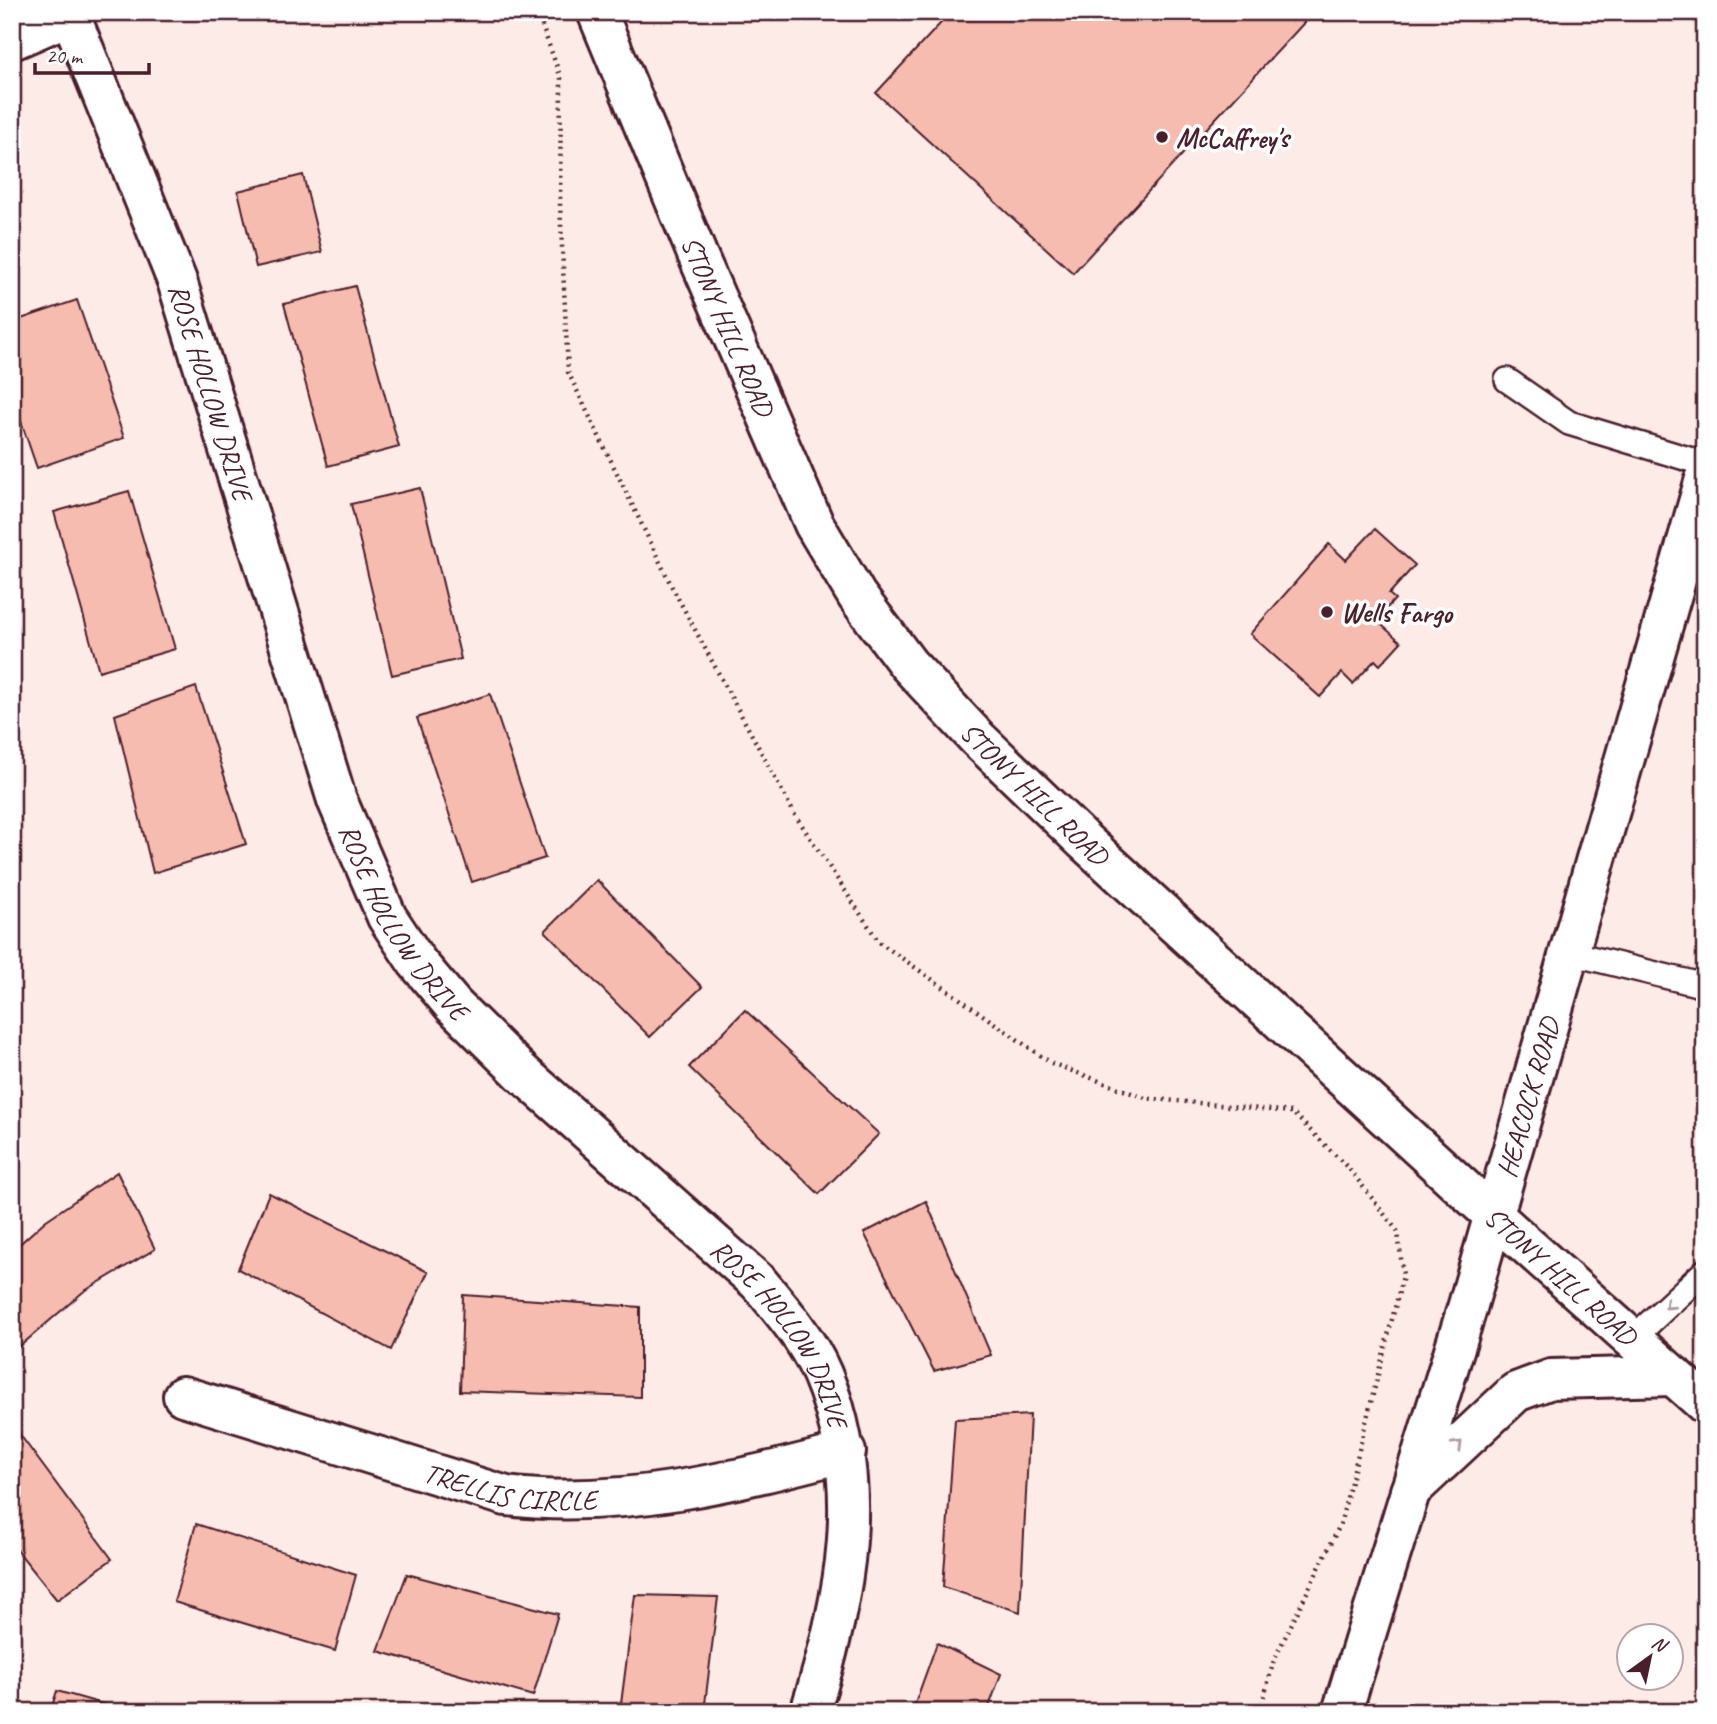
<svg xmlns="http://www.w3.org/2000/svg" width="1717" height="1724" viewBox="0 0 1717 1724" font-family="Caveat,sans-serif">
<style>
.building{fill:#f7bcb0;stroke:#4a1f2b;stroke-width:2}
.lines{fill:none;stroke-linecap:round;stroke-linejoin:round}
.lane-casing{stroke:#4a1f2b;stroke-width:28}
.street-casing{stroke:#4a1f2b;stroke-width:44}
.secondary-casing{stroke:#4a1f2b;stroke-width:44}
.path{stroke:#4a1f2b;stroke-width:4.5;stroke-dasharray:2 5;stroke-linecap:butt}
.lane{stroke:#fff;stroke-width:23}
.street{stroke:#fff;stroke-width:38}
.secondary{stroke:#fff;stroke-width:38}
.oneway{stroke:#ae9aa0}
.poi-dot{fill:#4a1f2b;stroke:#fff;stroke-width:2.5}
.labels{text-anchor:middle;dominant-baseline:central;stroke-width:7;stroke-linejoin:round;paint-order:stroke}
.poi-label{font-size:28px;font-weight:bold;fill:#4a1f2b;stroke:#fff;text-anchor:start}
.street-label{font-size:28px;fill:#4a1f2b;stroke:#fff}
</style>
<rect width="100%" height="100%" fill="#fdebe7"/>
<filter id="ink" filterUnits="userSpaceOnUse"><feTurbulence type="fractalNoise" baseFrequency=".0143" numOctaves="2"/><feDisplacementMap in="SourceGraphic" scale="14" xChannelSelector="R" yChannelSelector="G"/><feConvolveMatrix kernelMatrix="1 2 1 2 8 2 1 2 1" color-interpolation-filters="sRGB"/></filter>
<g filter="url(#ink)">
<path class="building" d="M951,12H1314L1073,273L876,93Z
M303,175L322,252L256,267L238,191Z
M355,286L399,447L328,466L284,304Z
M77,300L124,438L37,468L12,395V322Z
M420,488L461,659L392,675L351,504Z
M129,491L175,649L99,671L54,512Z
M1375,529L1415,565L1389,594L1395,599L1376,620L1401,642L1380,665L1375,660L1353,684L1342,673L1320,697L1250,634L1329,544L1346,560Z
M196,687L246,844L153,873L115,715Z
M490,694L545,858L472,882L417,718Z
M597,880L702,987L650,1037L545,931Z
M745,1010L879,1134L819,1194L689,1067Z
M117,1172L155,1249L83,1292L19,1347L12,1339V1251L45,1221Z
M269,1193L428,1272L391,1350L238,1269Z
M926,1201L991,1355L934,1371L864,1233Z
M463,1295L640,1307V1397L460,1391Z
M1030,1415L1020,1612L943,1587L955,1419Z
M12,1424L112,1559L57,1600L12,1544Z
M196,1524L356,1575L335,1651L174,1602Z
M407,1574L558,1614L533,1696L378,1651Z
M635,1595L718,1597L704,1712H614L621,1704Z
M937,1643L1001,1674L987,1712H912Z
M12,1667L19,1669L12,1685Z
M57,1691L131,1712H50Z"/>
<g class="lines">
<g class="lane-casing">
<path id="lane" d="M1507,380L1569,423L1705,464
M1570,953L1697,984L1705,989
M1632,1339L1705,1271"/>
</g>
<g class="street-casing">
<g id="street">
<path id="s1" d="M69,12L177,281L337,800L387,917L416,961L453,1005L521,1072L758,1282C782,1310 807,1339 822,1374C869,1485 845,1601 810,1712"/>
<path d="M12,40L70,15"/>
<path id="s2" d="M183,1396L506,1496C621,1510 735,1481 846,1452"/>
</g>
</g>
<g class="secondary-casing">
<g id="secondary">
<path id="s3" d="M597,12L697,254L814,524L857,596L908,664L978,739L1084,841L1494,1216L1705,1404"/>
<path d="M1410,1491L1516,1392L1551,1379L1674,1376"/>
<path id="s4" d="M1342,1712L1468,1305L1705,479"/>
</g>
</g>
<path class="path" d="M537,12L561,78L560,204L568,372L672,587L795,815L879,942L1051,1063L1145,1098L1292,1112L1351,1171L1398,1232L1403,1276L1340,1525L1274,1660L1260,1712"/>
<use href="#lane" class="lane"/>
<use href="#street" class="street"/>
<use href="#secondary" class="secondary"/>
</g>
<defs><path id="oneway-chevron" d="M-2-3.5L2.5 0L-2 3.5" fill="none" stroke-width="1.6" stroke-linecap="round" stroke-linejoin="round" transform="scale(1.75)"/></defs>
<g class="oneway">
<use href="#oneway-chevron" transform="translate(1669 1305) rotate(137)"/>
<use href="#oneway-chevron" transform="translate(1458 1445) rotate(-44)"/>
</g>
</g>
<g class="poi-dot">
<circle cx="1162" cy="137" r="7"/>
<circle cx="1327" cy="612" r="7"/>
</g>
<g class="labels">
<g class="poi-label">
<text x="1176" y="137">McCaffrey's</text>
<text x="1341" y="612">Wells Fargo</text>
</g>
<g class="street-label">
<text stroke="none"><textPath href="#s3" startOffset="340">STONY HILL ROAD</textPath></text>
<text stroke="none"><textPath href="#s1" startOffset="406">ROSE HOLLOW DRIVE</textPath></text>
<text stroke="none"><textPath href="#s3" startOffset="906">STONY HILL ROAD</textPath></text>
<text stroke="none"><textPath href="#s1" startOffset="973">ROSE HOLLOW DRIVE</textPath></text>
<text stroke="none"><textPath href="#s4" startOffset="642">HEACOCK ROAD</textPath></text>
<text stroke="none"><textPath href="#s3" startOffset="1620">STONY HILL ROAD</textPath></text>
<text stroke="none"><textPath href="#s1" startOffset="1538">ROSE HOLLOW DRIVE</textPath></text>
<text stroke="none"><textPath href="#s2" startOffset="341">TRELLIS CIRCLE</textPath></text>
</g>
</g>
<rect width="1717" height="1724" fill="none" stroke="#fff" stroke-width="42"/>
<rect x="21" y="21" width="1675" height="1682" fill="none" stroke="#4a1f2b" stroke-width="2.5" filter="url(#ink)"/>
<g transform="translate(1650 1657) rotate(33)"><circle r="33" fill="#ffffff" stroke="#b7a5aa" stroke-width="2"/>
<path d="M0-5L12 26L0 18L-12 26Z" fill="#4a1f2b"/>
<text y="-10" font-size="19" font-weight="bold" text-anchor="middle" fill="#4a1f2b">N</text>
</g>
<path d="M35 63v10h114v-10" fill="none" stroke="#4a1f2b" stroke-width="3.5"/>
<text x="46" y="63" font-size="21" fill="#4a1f2b" stroke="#ffffff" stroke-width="5" paint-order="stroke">20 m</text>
</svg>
